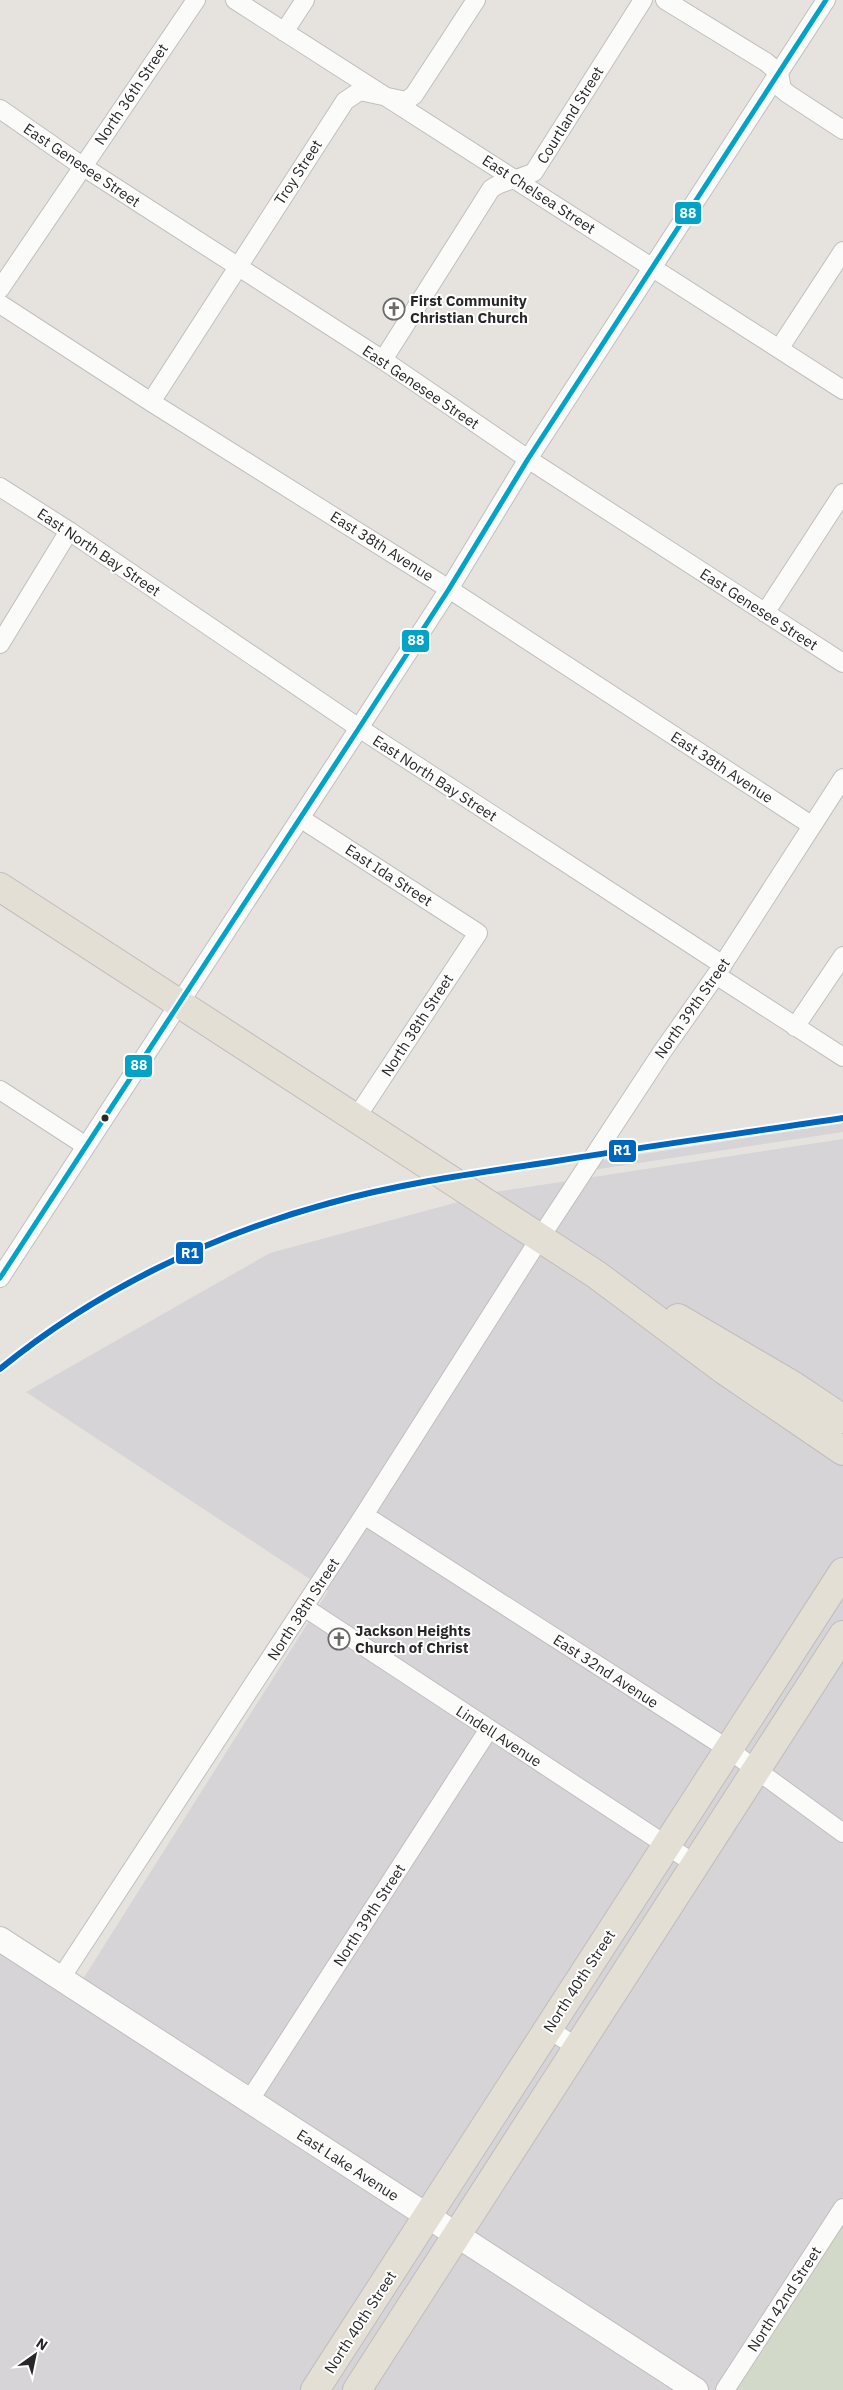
<svg xmlns="http://www.w3.org/2000/svg" width="843" height="2390" viewBox="0 0 843 2390" font-family="'IBM Plex Sans',sans-serif">
<style>
.industrial{fill:#d6d4d6}
.cemetery{fill:#d3d9c8}
.lines{fill:none;stroke-linecap:round;stroke-linejoin:round}
.street-casing{stroke:#c0bfc0;stroke-width:20}
.secondary-casing{stroke:#c0bfc0;stroke-width:26}
.primary-casing{stroke:#bfbdbd;stroke-width:30}
.street{stroke:#fbfbfa;stroke-width:18}
.secondary{stroke:#fbfbfa;stroke-width:24}
.primary{stroke:#e3dfd5;stroke-width:28}
.bus-1-casing{stroke:#fff;stroke-width:9}
.bus-1{stroke:#02a3c6;stroke-width:5}
.rail-1-casing{stroke:#fff;stroke-width:10}
.rail-1{stroke:#0065bd;stroke-width:6}
.bus-dot{fill:#282828;stroke:#fff;stroke-width:2}
.labels{text-anchor:middle;dominant-baseline:central;stroke-width:4;stroke-linejoin:round;paint-order:stroke}
.street-label{font-size:15px;fill:#282828;stroke:#fff}
.poi-label{font-size:15px;font-weight:bold;fill:#282828;stroke:#fff;text-anchor:start}
.line-badge{stroke:#fff;stroke-width:2}
.badge-label{font-size:14px;text-anchor:middle;font-weight:bold;fill:#fff}
</style>
<rect width="100%" height="100%" fill="#e6e3df"/>
<path class="industrial" d="M843,1123V1132L593,1170L599,1161Z
M843,1139V2208L725,2390H0V1953L71,1998L328,1591L26,1392L270,1253L495,1192Z"/>
<path class="cemetery" d="M843,2208V2390H725Z"/>
<g class="lines">
<g class="street-casing">
<path id="street" d="M235,0L843,390
M665,0L766,62L779,73L782,89L788,94L843,130
M284,32L305,0
M0,109L82,166L383,360L528,459L843,663
M0,289L196,0
M0,304L151,402L449,589L811,825
M779,349L843,251
M383,360L491,189C504,179 520,180 534,172L643,0
M151,402L345,101L360,91L406,101L414,95L476,0
M0,487L69,531L359,728L723,965
M765,613L843,493
M0,644L69,531
M300,818L478,933L356,1118
M716,975L843,1057
M795,1027L843,956
M0,1090L86,1146
M0,1278L359,728L449,589L528,459L826,0
M364,1515L728,1749L843,1833
M304,1607L695,1864
M61,1978L364,1515L540,1238L662,1052L716,975L843,778
M548,2029L577,2047
M249,2101L489,1729
M725,2390L843,2208"/>
</g>
<g class="secondary-casing">
<path id="secondary" d="M0,1939L696,2390"/>
</g>
<g class="primary-casing">
<path id="primary" d="M0,887L597,1275L724,1370L843,1451
M678,1318L794,1386L843,1419
M315,2390L843,1572
M357,2390L843,1635"/>
</g>
<use href="#street" class="street"/>
<use href="#secondary" class="secondary"/>
<use href="#primary" class="primary"/>
<g class="bus-1-casing">
<path id="bus-1" d="M0,1278L359,728L449,589L528,459L826,0"/>
</g>
<use href="#bus-1" class="bus-1"/>
<g class="rail-1-casing">
<path id="rail-1" d="M0,1369C95,1291 211,1235 330,1203C402,1183 477,1173 550,1162C648,1146 745,1133 843,1118"/>
</g>
<use href="#rail-1" class="rail-1"/>
</g>
<defs>
<g id="church-ring" transform="scale(1.125)"><circle r="9.5" fill="#fff" stroke="#6a6968" stroke-width="1.5"/><path d="M-1.2-6h2.4v3.5h3.3v2.4h-3.3V6h-2.4V-.1h-3.3v-2.4h3.3Z" fill="#6a6968"/></g>
</defs>
<g fill-rule="evenodd">
<use href="#church-ring" x="394" y="309"/>
<use href="#church-ring" x="339" y="1639"/>
</g>
<circle class="bus-dot" cx="105" cy="1118" r="4.5"/>
<g class="labels">
<g class="street-label">
<text transform="translate(131 94) rotate(-56)">North 36th Street</text>
<text transform="translate(570 115) rotate(-58)">Courtland Street</text>
<text transform="translate(82 165) rotate(34)">East Genesee Street</text>
<text transform="translate(298 172) rotate(-57)">Troy Street</text>
<text transform="translate(539 194) rotate(33)">East Chelsea Street</text>
<text transform="translate(421 387) rotate(34)">East Genesee Street</text>
<text transform="translate(382 546) rotate(32)">East 38th Avenue</text>
<text transform="translate(99 552) rotate(34)">East North Bay Street</text>
<text transform="translate(759 609) rotate(33)">East Genesee Street</text>
<text transform="translate(722 767) rotate(33)">East 38th Avenue</text>
<text transform="translate(435 778) rotate(33)">East North Bay Street</text>
<text transform="translate(389 875) rotate(33)">East Ida Street</text>
<text transform="translate(692 1008) rotate(-55)">North 39th Street</text>
<text transform="translate(417 1025) rotate(-57)">North 38th Street</text>
<text transform="translate(303 1609) rotate(-57)">North 38th Street</text>
<text transform="translate(606 1671) rotate(33)">East 32nd Avenue</text>
<text transform="translate(499 1736) rotate(33)">Lindell Avenue</text>
<text transform="translate(369 1915) rotate(-57)">North 39th Street</text>
<text transform="translate(579 1981) rotate(-57)">North 40th Street</text>
<text transform="translate(348 2165) rotate(33)">East Lake Avenue</text>
<text transform="translate(784 2299) rotate(-57)">North 42nd Street</text>
<text transform="translate(360 2322) rotate(-57)">North 40th Street</text>
</g>
<g class="poi-label">
<text x="410" y="300">First Community<tspan x="410" dy="17">Christian Church</tspan></text>
<text x="355" y="1630">Jackson Heights<tspan x="355" dy="17">Church of Christ</tspan></text>
</g>
</g>
<g class="line-badge">
<rect x="674" y="201" width="28" height="24" rx="5" fill="#02a3c6"/>
<rect x="401" y="629" width="29" height="24" rx="5" fill="#02a3c6"/>
<rect x="124" y="1054" width="29" height="24" rx="5" fill="#02a3c6"/>
<rect x="608" y="1139" width="29" height="24" rx="5" fill="#0065bd"/>
<rect x="175" y="1241" width="29" height="24" rx="5" fill="#0065bd"/>
</g>
<g class="badge-label">
<text x="688" y="218">88</text>
<text x="416" y="645">88</text>
<text x="139" y="1070">88</text>
<text x="622" y="1155">R1</text>
<text x="190" y="1258">R1</text>
</g>
<g transform="translate(35 2355) rotate(33)" stroke="#ffffff" stroke-width="4" paint-order="stroke">
<path d="M0-4L9 19L0 12L-9 19Z" fill="#282828"/>
<text y="-8" font-size="14" font-weight="bold" text-anchor="middle" fill="#282828">N</text>
</g>
</svg>
